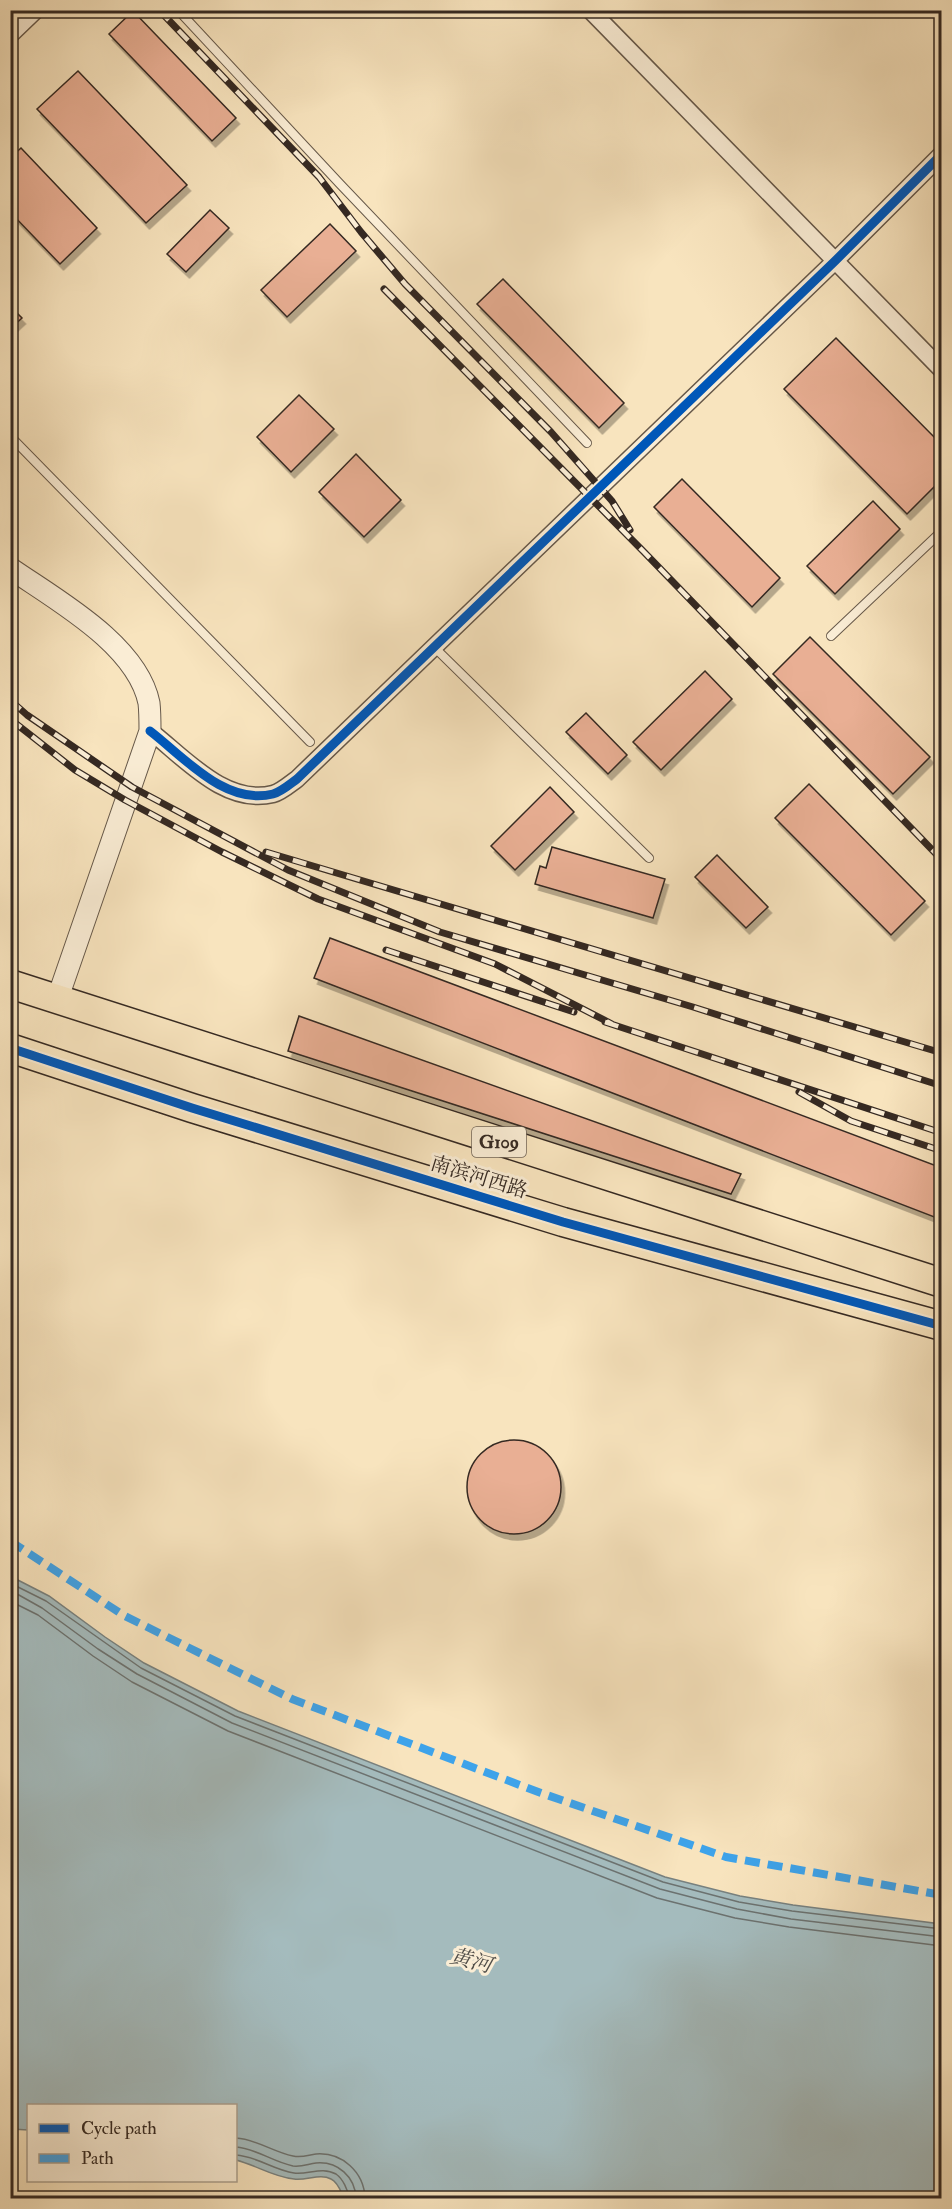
<svg xmlns="http://www.w3.org/2000/svg" width="952" height="2209" viewBox="0 0 952 2209" font-family="'IM FELL Double Pica','Noto Serif SC',serif">
<style>
.water{fill:#a4bbbd;stroke:#78817f;stroke-width:1.5}
.lines{fill:none;stroke-linecap:round;stroke-linejoin:round}
.shore{stroke:#6c7270;stroke-width:1.5}
.building{fill:#e9af94;stroke:#352922;stroke-width:1.5;filter:url(#shadow)}
.service-casing{stroke:#665849;stroke-width:10}
.minor-casing{stroke:#665849;stroke-width:19}
.tertiary-casing{stroke:#665849;stroke-width:23}
.trunk-casing{stroke:#352922;stroke-width:31}
.service{stroke:#faedd5;stroke-width:8}
.minor{stroke:#faedd5;stroke-width:16}
.tertiary{stroke:#faedd5;stroke-width:21}
.trunk{stroke:#f8e4be;stroke-width:28}
.rail-casing{stroke:#352922;stroke-width:7}
.rail{stroke:#faedd5;stroke-width:4.5;stroke-dasharray:14;stroke-linecap:butt}
.quiet{stroke:#3ea3ea;stroke-width:8;stroke-dasharray:15 8;stroke-linecap:butt}
.cycleway-casing{stroke:#faedd5;stroke-width:13}
.cycleway{stroke:#0057b8;stroke-width:9}
.labels{text-anchor:middle;dominant-baseline:central;stroke-width:6;stroke-linejoin:round;paint-order:stroke}
.shield{fill:#faedd5;stroke:#706458;stroke-width:1.5}
.shield-label{font-size:18px;font-weight:bold;fill:#352922}
.street-label{font-size:20px;fill:#352922;stroke:#faedd5}
.water-label{font-size:21px;font-style:italic;fill:#514e49;stroke:#faedd5}
</style>
<defs>
<filter id="shadow"><feDropShadow dx="3.5" dy="6" stdDeviation="0" flood-color="#0004"/></filter>
</defs>
<rect width="100%" height="100%" fill="#f8e4be"/>
<filter id="stains"><feTurbulence type="fractalNoise" baseFrequency=".00333" numOctaves="4"/><feColorMatrix values="0 0 0 0 .2 0 0 0 0 .09 0 0 0 0 .02 0 0 0 .5 -.17"/></filter>
<radialGradient id="worn" r=".72"><stop offset=".6" stop-color="#630" stop-opacity="0"/><stop offset="1" stop-color="#630" stop-opacity=".3"/></radialGradient>
<path class="water" d="M10,1576L49,1596L105,1637L144,1663L238,1711L593,1849L665,1877L740,1896L793,1905L941,1924V2198H344C341,2192 338,2182 331,2179C320,2173 306,2181 294,2179C273,2177 256,2165 236,2160V2106H28V2130L11,2129Z"/>
<g class="lines">
<path class="shore" d="M10,1583L46,1601L141,1668L235,1716L663,1882L739,1902L792,1911L942,1929
M10,1590L42,1608L98,1649L137,1674L232,1723L660,1889L737,1909L791,1919L942,1937
M10,1601L38,1615L93,1656L132,1682L228,1731L657,1898L735,1918L789,1927L942,1946
M236,2138C256,2139 273,2152 293,2156C302,2158 308,2155 316,2154C342,2152 364,2172 365,2198
M236,2147C255,2148 273,2162 293,2166C302,2167 308,2164 316,2163C338,2161 355,2177 356,2198
M236,2155C256,2156 274,2170 294,2173C308,2175 322,2166 336,2174C343,2179 348,2190 349,2198"/>
</g>
<path class="building" d="M133,11L236,118L212,141L109,34Z
M78,71L187,185L146,223L37,109Z
M21,148L97,228L60,264L10,212V158Z
M210,210L229,228L186,272L167,254Z
M330,224L356,251L287,317L261,290Z
M503,279L624,403L599,428L477,304Z
M10,306L22,318L10,329Z
M836,338L942,445V479L907,514L784,389Z
M299,395L334,429L291,472L257,437Z
M356,454L401,500L364,537L319,492Z
M682,479L780,578L752,607L654,507Z
M873,501L900,529L835,594L807,566Z
M810,637L930,757L893,794L773,674Z
M705,671L732,699L661,770L633,742Z
M586,713L627,755L608,774L566,732Z
M809,784L925,901L891,935L775,818Z
M550,787L574,812L515,870L491,846Z
M552,847L665,879L653,918L535,884L540,866L546,868Z
M717,855L768,907L746,928L695,877Z
M330,938L942,1168V1220L314,978Z
M299,1016L741,1174L731,1194L288,1051Z
M467 1487a47 47 0 1 1 94 0a47 47 0 1 1-94 0Z"/>
<g class="lines">
<g class="service-casing">
<path id="service" d="M178,10L340,184L587,443
M10,436L310,742
M831,636L942,531
M434,647L649,858"/>
</g>
<g class="minor-casing">
<path id="minor" d="M590,10L942,370
M10,35L36,10
M150,731C184,757 225,806 273,794C281,792 290,784 297,779L835,261L942,154"/>
</g>
<g class="tertiary-casing">
<path id="tertiary" d="M10,568C56,600 137,644 149,703C150,712 150,722 150,731L57,1000"/>
</g>
<g class="trunk-casing">
<path id="trunk" d="M10,984L942,1283
M10,1048L192,1108L563,1222L942,1326"/>
</g>
<use href="#service" class="service"/>
<use href="#minor" class="minor"/>
<use href="#tertiary" class="tertiary"/>
<use href="#trunk" class="trunk"/>
<g class="rail-casing">
<path id="rail" d="M159,10L319,177L361,232L405,284L551,432L612,501L630,530
M384,289L644,552L942,860
M10,700L27,715L132,787L288,870L440,932L693,1007L942,1086
M10,719L75,770L125,800L222,852L318,899L495,964L612,1024
M266,852L942,1053
M386,950L574,1012
M605,1022L942,1133
M799,1092L851,1121L942,1151"/>
</g>
<use href="#rail" class="rail"/>
<path class="quiet" d="M10,1541L123,1615L292,1699L541,1793L726,1857L942,1895"/>
<g class="cycleway-casing">
<path id="cycleway" d="M150,731C184,757 225,806 273,794C281,792 290,784 297,779L835,261L942,154
M10,1048L192,1108L563,1222L942,1326"/>
</g>
<use href="#cycleway" class="cycleway"/>
</g>
<g class="labels">
<rect class="shield" x="472" y="1127" width="54" height="30" rx="4.5"/>
<g class="shield-label">
<text x="499" y="1142">G109</text>
</g>
<g class="street-label">
<text transform="translate(479 1177) rotate(17)">南滨河西路</text>
</g>
<g class="water-label">
<text transform="translate(471 1961) rotate(15)">黄河</text>
</g>
</g>
<rect width="952" height="2209" fill="none" stroke="#f8e4be" stroke-width="36"/>
<rect x="12" y="12" width="928" height="2185" fill="none" stroke="#352922" stroke-width="3"/>
<rect x="18" y="18" width="916" height="2173" fill="none" stroke="#352922" stroke-width="1.5"/>
<rect x="27" y="2104" width="210" height="78" fill="#faedd5" stroke="#ab9f8d" stroke-width="1.5"/>
<rect x="39" y="2124" width="30" height="9" fill="#0057b8" stroke="#ab9f8d" stroke-width="1.5"/>
<text x="81" y="2134" font-size="18" fill="#352922">Cycle path</text>
<rect x="39" y="2154" width="30" height="9" fill="#3ea3ea" stroke="#ab9f8d" stroke-width="1.5"/>
<text x="81" y="2164" font-size="18" fill="#352922">Path</text>
<rect width="100%" height="100%" filter="url(#stains)"/>
<rect width="100%" height="100%" fill="url(#worn)"/>
</svg>
